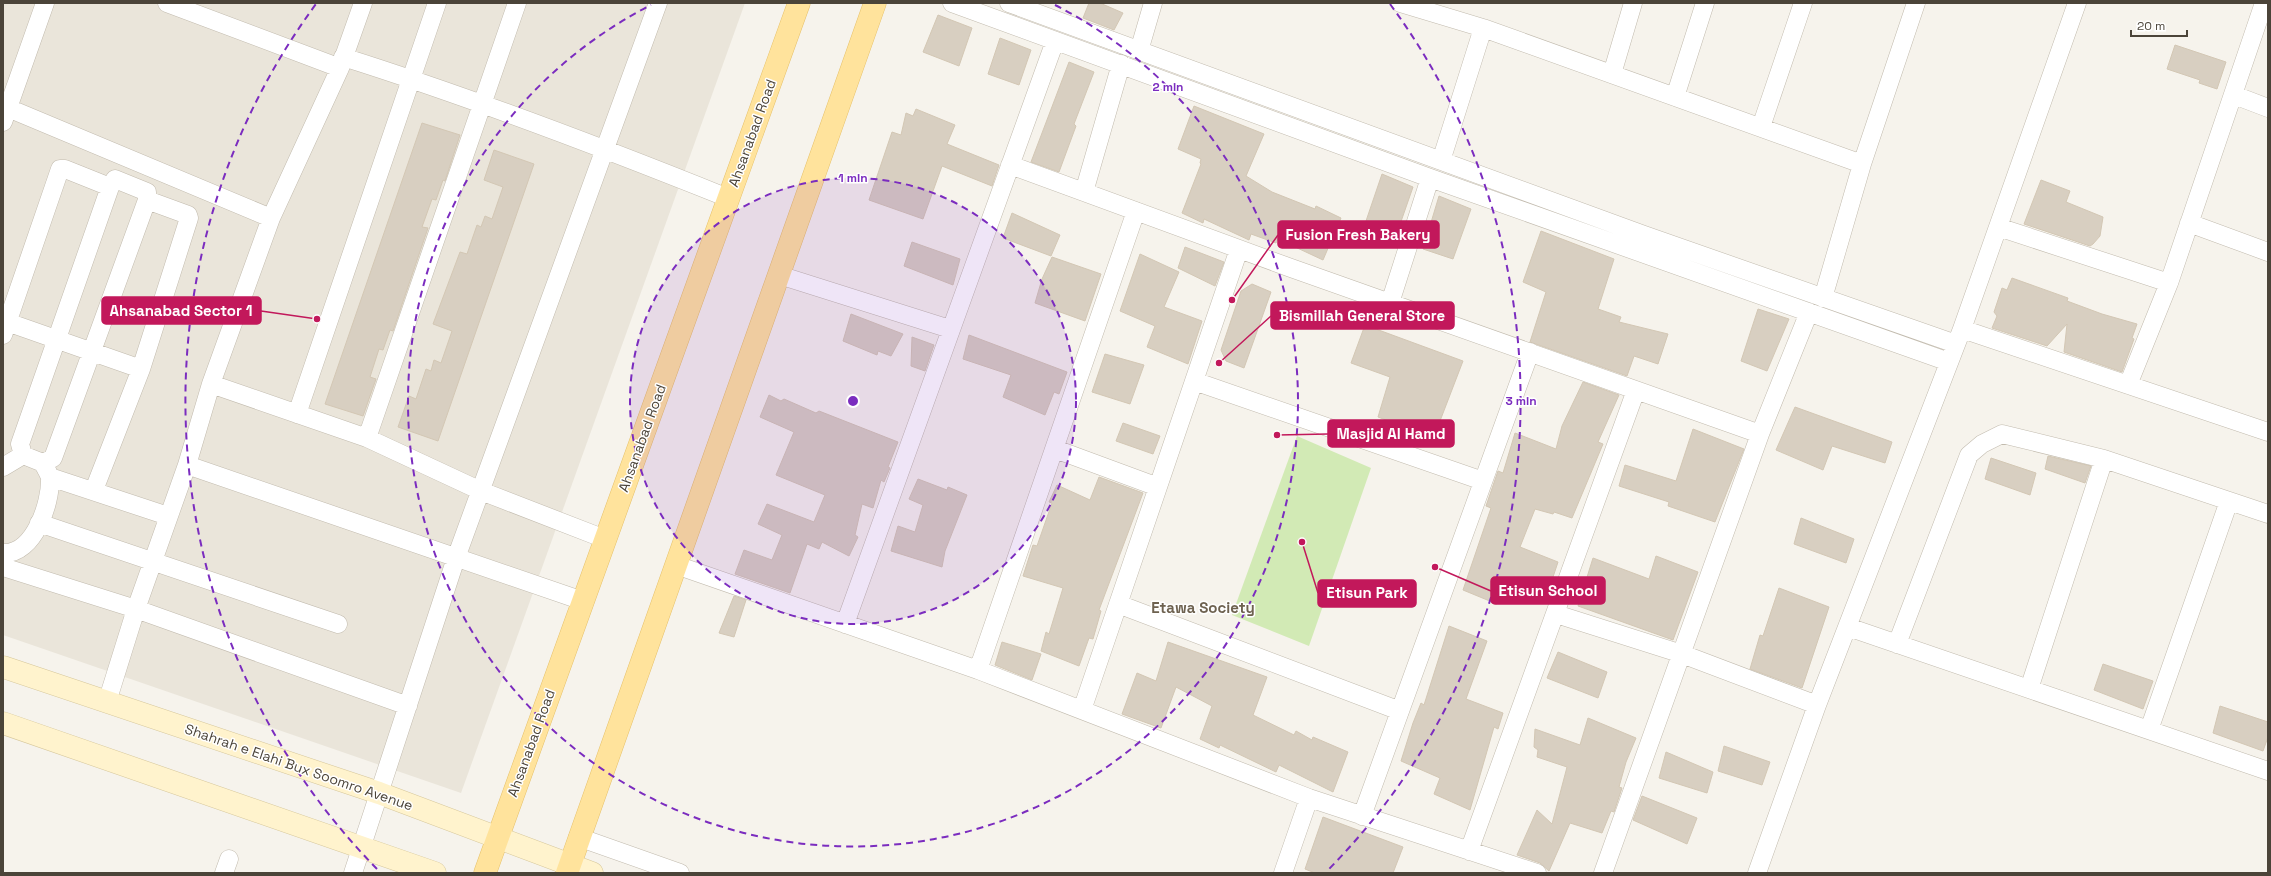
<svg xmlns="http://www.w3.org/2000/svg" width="2271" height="876" viewBox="0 0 2271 876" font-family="'Space Grotesk',sans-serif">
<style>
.residential{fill:#eae5da}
.green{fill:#d2eab5}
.building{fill:#d8cfc1;stroke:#d3c7b4}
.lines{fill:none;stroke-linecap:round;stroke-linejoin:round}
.minor-casing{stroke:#c2bbae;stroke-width:19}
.secondary-casing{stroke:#d6c79b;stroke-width:23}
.primary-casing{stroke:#e6c16a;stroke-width:23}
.minor{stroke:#fff;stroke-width:18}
.secondary{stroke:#fff3cd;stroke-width:22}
.primary{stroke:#ffe39c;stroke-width:22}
.ring{fill:none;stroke:#7b2cbf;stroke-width:2;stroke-dasharray:7 5}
.labels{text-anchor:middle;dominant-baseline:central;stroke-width:3;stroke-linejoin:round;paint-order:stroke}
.street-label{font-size:14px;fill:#4b4439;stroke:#fff}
.neighbourhood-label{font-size:15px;font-weight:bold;fill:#6e6250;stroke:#fff}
.centre{fill:#7b2cbf;stroke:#fff;stroke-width:2}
.ring-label{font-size:12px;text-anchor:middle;font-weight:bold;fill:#7b2cbf;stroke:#fff;stroke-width:3;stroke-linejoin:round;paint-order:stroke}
.leader{fill:none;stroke:#c2185b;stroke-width:1.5}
.callout-dot{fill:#c2185b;stroke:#fff;stroke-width:1.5}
.callout{fill:#c2185b;stroke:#c2185b;stroke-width:1.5}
.callout-label{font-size:15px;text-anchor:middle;font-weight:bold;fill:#fff}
</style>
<rect width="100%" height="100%" fill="#f6f3ec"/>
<path class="residential" d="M3,3H745L461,793L3,635Z"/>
<path class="green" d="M1297,436L1371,468L1309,646L1232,615Z"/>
<path class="building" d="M1089,3H1100L1123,13L1114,30L1083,18Z
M938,15L972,28L959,66L923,52Z
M1000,38L1031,50L1019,85L988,74Z
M2175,45L2226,62L2217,89L2199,83L2200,80L2167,69Z
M1069,62L1094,72L1074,124L1076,126L1059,172L1031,162Z
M1194,106L1264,134L1246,176L1272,192L1315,209L1316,206L1341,218L1323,260L1278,239L1276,243L1251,234L1249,240L1204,219L1203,223L1182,213L1201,164L1200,163L1201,159L1178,149Z
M916,109L955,125L947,144L999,165L992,186L942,166L923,219L869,200L892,132L901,135L906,113L913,116Z
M422,123L460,135L445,181L443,180L436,200L432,199L422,227L428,228L393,331L390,330L383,350L379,349L370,377L376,379L363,416L325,404Z
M494,150L534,164L438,441L398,427L409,396L416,399L426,369L431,371L434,360L441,363L452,331L433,324L460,252L467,254L477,225L481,227L485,216L492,219L503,187L484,180Z
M1382,174L1413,187L1397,233L1366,221Z
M2041,180L2070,191L2066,202L2103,217L2100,236L2093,244L2090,246L2024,224Z
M1439,196L1471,209L1453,259L1423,249Z
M1012,213L1060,235L1051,256L1003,238Z
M1541,231L1614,259L1598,309L1621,317L1619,322L1668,334L1658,364L1634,356L1627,376L1530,342L1546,292L1523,282Z
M912,242L960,259L953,285L904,266Z
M1185,247L1224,262L1215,286L1178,268Z
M1140,254L1179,272L1164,307L1202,321L1188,364L1147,347L1155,326L1120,311Z
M1052,257L1101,274L1085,321L1035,303L1042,279Z
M2012,278L2068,298L2067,301L2102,314L2137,324L2132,338L2134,339L2122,372L2064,352L2067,324L2047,346L1992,328L1997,316L1994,312L2002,288L2007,290Z
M1252,284L1271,292L1244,368L1226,361L1221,350L1241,291Z
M1758,309L1789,319L1767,371L1741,361Z
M851,314L903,334L891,356L878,351L877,355L843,341Z
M1365,325L1463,361L1435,434L1417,428L1416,431L1378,417L1390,377L1351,363Z
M969,335L1067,372L1059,394L1054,392L1045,415L1003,397L1011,375L963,359Z
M912,337L934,345L925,371L911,366Z
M1105,354L1144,365L1130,404L1092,392Z
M1583,382L1619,395L1598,442L1603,444L1572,518L1554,512L1553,514L1535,509L1520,547L1558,562L1547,595L1507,581L1497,604L1463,590L1491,508L1486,506L1498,471L1503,473L1515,433L1556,449L1562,426Z
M769,395L781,401L784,399L816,413L819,411L898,442L888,467L890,468L884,482L881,480L873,508L862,504L855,535L858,537L849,556L822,542L819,549L807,544L790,593L735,574L744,550L772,560L782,535L758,524L767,504L814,522L825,495L776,475L794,432L760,417Z
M1795,407L1892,442L1885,463L1832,446L1823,470L1776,450Z
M1123,423L1160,436L1153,454L1116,441Z
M1693,429L1744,449L1715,522L1668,506L1669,502L1619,486L1625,465L1676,481Z
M2048,456L2091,466L2085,483L2045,469Z
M1991,458L2036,473L2030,495L1985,479Z
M1099,477L1143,493L1099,610L1101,611L1093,639L1089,638L1079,666L1041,651L1046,632L1049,634L1063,588L1023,576L1033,545L1037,546L1052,503L1049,502L1057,485L1090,500Z
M918,479L947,490L948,487L967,495L945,551L942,567L891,551L898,526L915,532L923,505L909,499Z
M1801,518L1854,539L1846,563L1794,544Z
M1656,556L1698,572L1673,640L1578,606L1593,558L1649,579Z
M1779,588L1829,607L1802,688L1750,669L1760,635L1763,636Z
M734,596L746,600L734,637L719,633Z
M1449,626L1487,641L1466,699L1503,713L1498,729L1494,727L1470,810L1434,794L1440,778L1401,761L1413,723L1421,703L1424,705Z
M1002,642L1041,654L1032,680L995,665Z
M1168,642L1267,677L1253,715L1294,735L1296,731L1312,740L1313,737L1348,752L1333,792L1279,765L1276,772L1220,745L1219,748L1200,739L1212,706L1176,687L1161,728L1122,714L1137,673L1156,681Z
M1558,652L1607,672L1598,698L1547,678Z
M2103,664L2153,681L2143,709L2094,690Z
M2220,706L2268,722V737L2263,751L2213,733Z
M1588,718L1636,738L1626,762L1619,787L1622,788L1614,812L1611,811L1602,833L1570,823L1549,871L1540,863L1517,855L1537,810L1552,824L1567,767L1537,757L1538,750L1534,747L1535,729L1580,745Z
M1724,746L1770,762L1762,785L1718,771Z
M1666,752L1713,772L1707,793L1659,778Z
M1642,796L1697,818L1687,844L1633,820Z
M1323,817L1403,847L1393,873H1315L1305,869Z"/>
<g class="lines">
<g class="minor-casing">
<path id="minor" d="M167,3L340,68
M952,3L1430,178L1949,362
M1009,3L1644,235L1956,344
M1400,3L1483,28L1862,164
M1139,51L1153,3
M343,57C473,98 601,147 728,198
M1612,74L1633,3
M2234,95L2268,108
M1675,97L1705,3
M8,108L271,218
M3,122L45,3
M1761,127L1803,3
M1441,161L1483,28
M1010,165L1291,268L1760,434
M1084,192L1121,64
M2189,223L2268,252
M1998,227L2169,283
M779,275L950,329
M1823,298L1862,164L1916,3
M1390,303L1430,178
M7,322L141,369
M1962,329L2268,432
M3,335L60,169H65L110,187
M1194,381L1483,481
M211,384L367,438L481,491L605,539
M2128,385L2169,283L2264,3
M297,414L437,3
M367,438L517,3
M1055,449L1158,487
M23,455L20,444L110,187L115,179L147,192V200L53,458L43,463
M187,465L583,601
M3,467L23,455L43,463C45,468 49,473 50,478C51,503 34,555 3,553
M50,477L168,516
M94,490L141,369L189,218L188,215L147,200
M39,523L338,624
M676,565L978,670L1309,798L1537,873
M3,567L136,609L408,706
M1118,604L1400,711
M1556,614L1682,654L1817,705
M845,624L1055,41
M1848,627L2268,771
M1897,644L1969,455L1982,444L2002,434L2104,459
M978,670L1136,211
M2029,689L2104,459L2268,514
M107,702L136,609L187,465L211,384L271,218L340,68L363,3
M1082,710L1239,249
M2149,730L2229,501
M1362,816L1530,352
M578,837L680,873
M1469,851L1636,390
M224,873L229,859
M353,873L456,558L658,3
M1283,873L1309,798
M1603,873L1760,434L1809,312
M1757,873L1817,705L1962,329L2077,3"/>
</g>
<g class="secondary-casing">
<path id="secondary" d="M3,667L379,793L592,873
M3,723L435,873"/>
</g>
<g class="primary-casing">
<path id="primary" d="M485,873L799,3
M567,873L875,3"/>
</g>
<use href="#minor" class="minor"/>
<use href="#secondary" class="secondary"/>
<use href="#primary" class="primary"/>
</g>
<circle cx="853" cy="401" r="223" fill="#7b2cbf" fill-opacity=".12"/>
<g class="ring">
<circle cx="853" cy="401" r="223"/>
<path d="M1055 5A445 445 0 1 1 651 5"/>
<path d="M377 869A668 668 0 0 1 316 4M1390 4A668 668 0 0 1 1329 869"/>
</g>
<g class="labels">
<g class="street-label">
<text transform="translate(752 133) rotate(-70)">Ahsanabad Road</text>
<text transform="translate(642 438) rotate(-70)">Ahsanabad Road</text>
<text transform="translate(531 743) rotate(-70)">Ahsanabad Road</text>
<text transform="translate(299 767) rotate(19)">Shahrah e Elahi Bux Soomro Avenue</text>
</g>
<g class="neighbourhood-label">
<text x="1203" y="607">Etawa Society</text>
</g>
</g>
<circle cx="853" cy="401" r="6" class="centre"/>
<g class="ring-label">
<text x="1168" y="91">2 min</text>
<text x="853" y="182">1 min</text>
<text x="1521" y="405">3 min</text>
</g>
<path class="leader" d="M1232 300L1278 235M317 319L261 311M1219 363L1271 316M1277 435L1328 434M1435 567L1491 591M1302 542L1318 593"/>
<g class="callout-dot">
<circle cx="1232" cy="300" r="4"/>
<circle cx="317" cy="319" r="4"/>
<circle cx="1219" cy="363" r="4"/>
<circle cx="1277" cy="435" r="4"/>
<circle cx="1435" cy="567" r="4"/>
<circle cx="1302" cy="542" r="4"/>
</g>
<g class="callout">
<rect x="1278" y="221" width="161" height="27" rx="4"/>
<rect x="102" y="297" width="159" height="27" rx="4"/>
<rect x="1271" y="302" width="183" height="27" rx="4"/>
<rect x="1328" y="420" width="126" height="27" rx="4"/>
<rect x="1491" y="577" width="114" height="27" rx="4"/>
<rect x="1318" y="580" width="98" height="27" rx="4"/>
</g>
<g class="callout-label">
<text x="1358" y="240">Fusion Fresh Bakery</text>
<text x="181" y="316">Ahsanabad Sector 1</text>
<text x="1362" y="321">Bismillah General Store</text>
<text x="1391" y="439">Masjid Al Hamd</text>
<text x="1548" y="596">Etisun School</text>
<text x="1367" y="598">Etisun Park</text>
</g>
<rect width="2271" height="876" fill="none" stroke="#4b4439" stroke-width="8"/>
<path d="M2131 30v6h56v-6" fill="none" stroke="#4b4439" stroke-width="2"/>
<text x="2137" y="30" font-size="12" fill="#4b4439" stroke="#ffffff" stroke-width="3" paint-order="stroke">20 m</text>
</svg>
